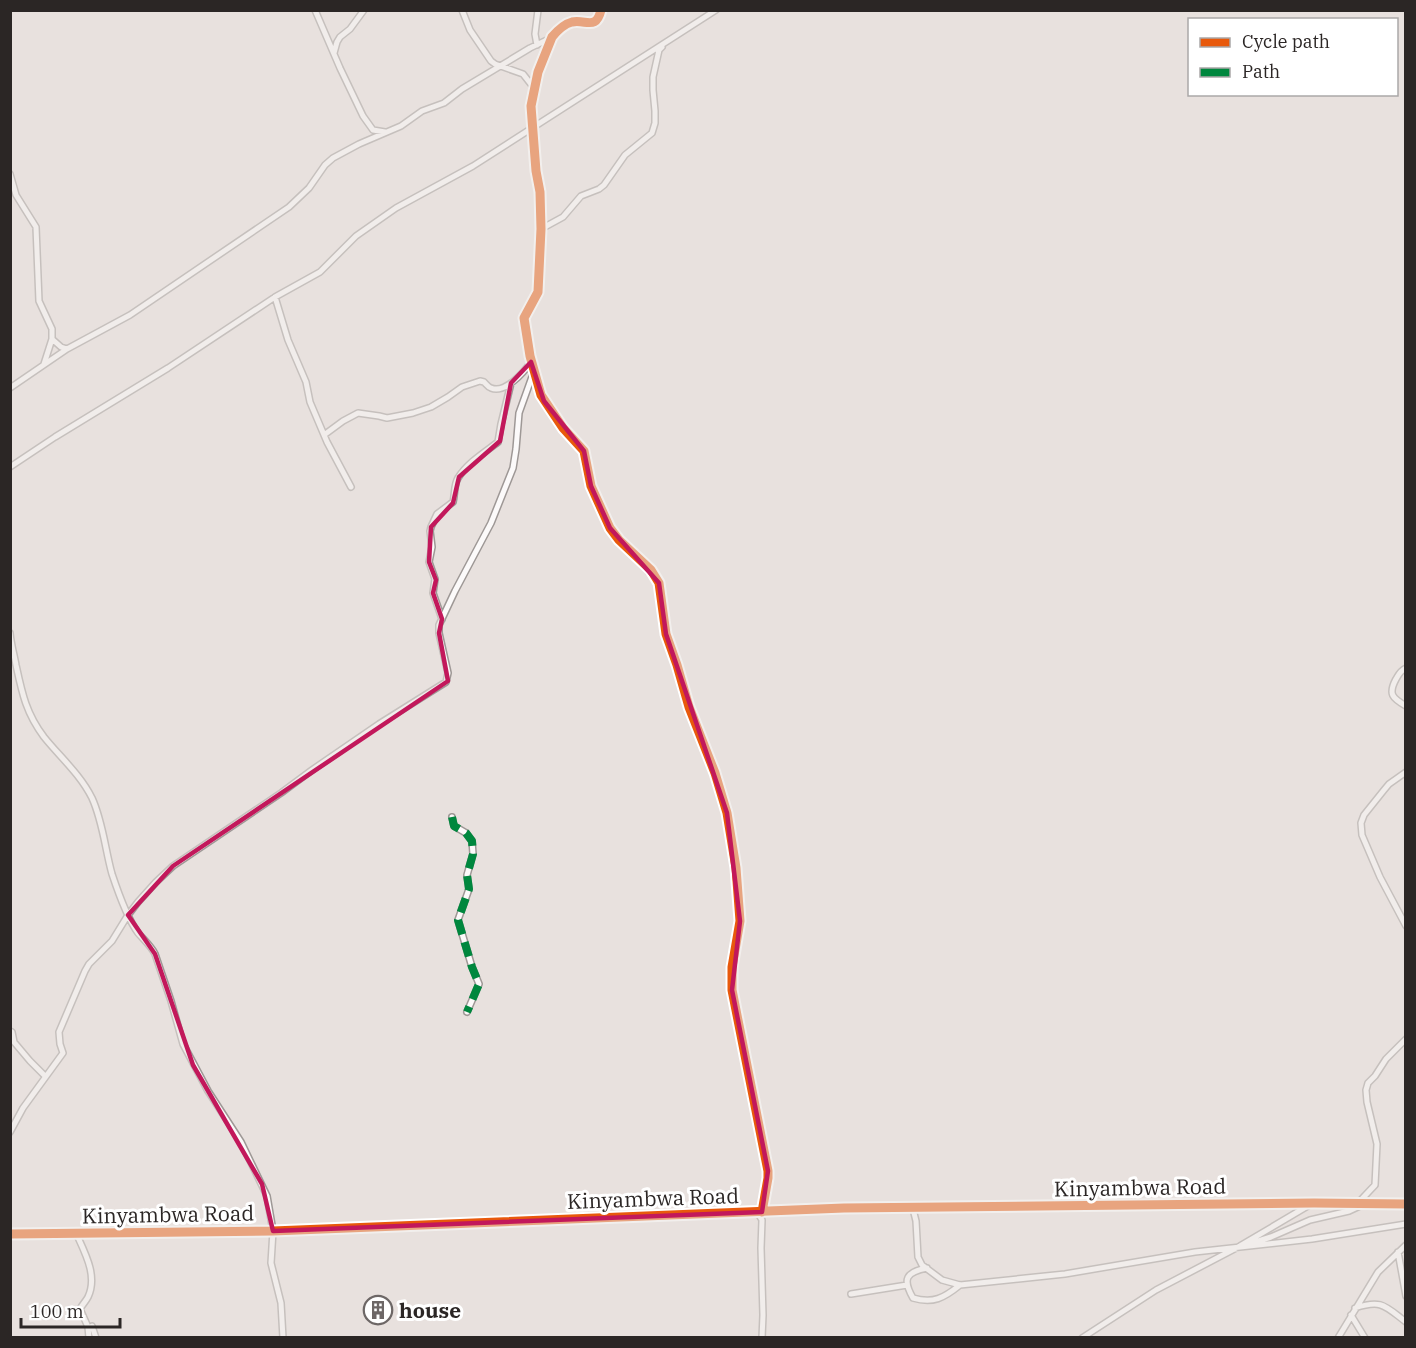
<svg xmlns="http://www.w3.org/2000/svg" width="1416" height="1348" viewBox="0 0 1416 1348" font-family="'IBM Plex Serif',serif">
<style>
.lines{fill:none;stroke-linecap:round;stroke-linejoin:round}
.street-casing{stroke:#9e9896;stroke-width:8}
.secondary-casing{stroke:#9e9896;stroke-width:10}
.street{stroke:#fcfafa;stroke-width:5}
.secondary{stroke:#fcfafa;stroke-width:8}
.quiet{stroke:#00873e;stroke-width:8;stroke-dasharray:15 8;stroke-linecap:butt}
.cycleway-casing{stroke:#fff;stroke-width:13}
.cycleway{stroke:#e8590c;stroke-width:9}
.marked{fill:none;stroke:#c2185b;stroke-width:4.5;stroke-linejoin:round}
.labels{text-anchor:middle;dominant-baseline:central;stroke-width:6;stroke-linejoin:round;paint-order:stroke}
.street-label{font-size:21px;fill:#2b2625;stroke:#fff}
.poi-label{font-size:21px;font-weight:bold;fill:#2b2625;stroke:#fff;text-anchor:start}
</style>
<rect width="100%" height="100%" fill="#e8e1de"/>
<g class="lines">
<g class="street-casing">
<path id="street" d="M315,10L340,68L363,116L373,130L385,132
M462,10L470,30L491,61L495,64L523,74L534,88
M601,10C596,31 586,19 572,22C564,24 557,31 552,37L538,72L531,106L536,171L540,192L541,229L538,292L524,318L530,356L541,395L563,428L584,451L591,486L610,528L619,540L651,570L659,583L666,634L677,665L689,707L715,773L727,813L736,868L740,921L732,967V990L768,1171V1178L762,1212
M537,45L535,34L538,10
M334,53L337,42L340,37L350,29L364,10
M10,174L16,195L36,227L39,301L52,329V339L61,347L67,349
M541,229L563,217L581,196L599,189L604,185L625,155L652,133L655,123V111L653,90V77L659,50L662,47
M275,297L288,340L306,382L310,402L327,442L351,487
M44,364L52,339
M10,388L67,349L130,315L289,207L309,188L325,165L333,158L359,144L401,126L422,111L444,103L462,89L530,48L551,38
M324,435L343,421L358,413L379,416L387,418L413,413L431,407L448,397L462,387L480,381L484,382C486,384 488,387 491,388C505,394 524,372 531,362
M10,467L55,437L168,368L275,297L320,272L356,236L396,208L473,166L716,10
M442,619L433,593L435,579L429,562L432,547L430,531L431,527L437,514L453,502C455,494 454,484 458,478C467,463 485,452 498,442L501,424L511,383
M10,633C11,644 14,654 16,665C22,693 26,713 44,737C60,757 80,774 92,798C103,822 105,849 112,874C118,892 127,918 138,933C144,940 151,946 155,954L171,1001L183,1044L208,1091L241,1142L267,1196L273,1231L271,1263L281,1303L283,1338
M1406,668C1400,671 1399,674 1396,679C1388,694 1392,698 1406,706
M1406,772L1389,784L1384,790L1364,815L1361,823L1362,835L1380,877L1406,926
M452,817L454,826L466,833L472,841L473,854L467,875L469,889L458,920L472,967L479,984L467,1012
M10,1031L12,1032L14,1042L30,1061L45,1076
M10,1132L23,1108L63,1053L60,1044L59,1032L85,971L89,964L112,941L128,915L138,902L156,882L173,866L281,793L312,770L379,724L446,682L448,673L439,633V625L455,591L491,523L513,468L516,449L519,413L533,374
M1358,1203L1375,1185L1377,1144L1367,1102L1366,1090L1368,1083L1375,1076L1386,1059L1406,1039
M915,1208L914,1213L916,1221L918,1257L922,1265L942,1280L960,1285L1065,1274L1195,1252L1312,1239L1406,1224
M757,1212L762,1220L761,1248L763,1315L762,1338
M76,1233C85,1253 98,1276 88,1297C86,1301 82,1305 80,1309L88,1327L89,1338
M1249,1244L1271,1237L1310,1220L1349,1211L1362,1205
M1398,1252L1406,1296
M927,1268C906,1272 902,1279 913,1298C933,1304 944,1298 960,1285
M851,1294L907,1285
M1355,1308C1382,1299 1385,1306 1406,1322
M1351,1315L1365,1338
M92,1326L96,1338
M1082,1338L1156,1290L1240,1246L1311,1204
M1338,1338L1378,1272L1406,1245"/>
</g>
<g class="secondary-casing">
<path id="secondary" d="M10,1234L273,1231L844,1208L1314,1203L1406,1204"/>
</g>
<use href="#street" class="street"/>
<use href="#secondary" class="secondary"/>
<path class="quiet" d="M452,817L454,826L466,833L472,841L473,854L467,875L469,889L458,920L472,967L479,984L467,1012"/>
<g class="cycleway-casing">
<path id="cycleway" d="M601,10C596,31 586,19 572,22C564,24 557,31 552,37L538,72L531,106L536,171L540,192L541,229L538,292L524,318L530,356L541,395L563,428L584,451L591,486L610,528L619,540L651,570L659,583L666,634L677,665L689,707L715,773L727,813L736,868L740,921L732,967V990L768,1171V1178L762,1212
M10,1234L273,1231L844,1208L1314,1203L1406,1204"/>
</g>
<use href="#cycleway" class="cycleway"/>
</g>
<path d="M0 0H1416V1348H0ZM531,362L544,401L584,451L591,486L610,528L659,583L666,634L727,813L740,921L732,990L768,1171L762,1212L273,1231L262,1184L193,1065L155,954L128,915L173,866L448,681L439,633L442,619L433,593L436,580L429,562L431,527L453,503L459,477L500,441L511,383Z" fill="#e8e1de" fill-opacity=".55" fill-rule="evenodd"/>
<path class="marked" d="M531,362L544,401L584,451L591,486L610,528L659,583L666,634L727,813L740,921L732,990L768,1171L762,1212L273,1231L262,1184L193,1065L155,954L128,915L173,866L448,681L439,633L442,619L433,593L436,580L429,562L431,527L453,503L459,477L500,441L511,383Z"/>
<defs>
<g id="building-ring" transform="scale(1.5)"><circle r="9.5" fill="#fff" stroke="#6d6766" stroke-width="1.5"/><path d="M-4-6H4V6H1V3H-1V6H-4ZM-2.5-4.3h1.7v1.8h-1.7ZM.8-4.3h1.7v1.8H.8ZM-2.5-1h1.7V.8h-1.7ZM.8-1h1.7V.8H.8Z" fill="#6d6766"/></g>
</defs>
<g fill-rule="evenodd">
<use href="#building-ring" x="378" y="1310"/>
</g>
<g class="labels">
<g class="street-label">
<text transform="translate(1140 1187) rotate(-1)">Kinyambwa Road</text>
<text transform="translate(653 1198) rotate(-2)">Kinyambwa Road</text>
<text transform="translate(168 1214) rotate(-1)">Kinyambwa Road</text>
</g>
<g class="poi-label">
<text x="399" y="1310">house</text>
</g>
</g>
<rect width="1416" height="1348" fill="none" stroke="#2b2625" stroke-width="24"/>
<rect x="1188" y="18" width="210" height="78" fill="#ffffff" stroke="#aaa8a8" stroke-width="1.5"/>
<rect x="1200" y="38" width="30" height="9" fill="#e8590c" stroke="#aaa8a8" stroke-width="1.5"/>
<text x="1242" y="48" font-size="18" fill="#2b2625">Cycle path</text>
<rect x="1200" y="68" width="30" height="9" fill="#00873e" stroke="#aaa8a8" stroke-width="1.5"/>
<text x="1242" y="78" font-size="18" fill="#2b2625">Path</text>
<path d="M21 1318v9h99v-9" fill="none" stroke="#2b2625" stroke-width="3"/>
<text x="30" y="1318" font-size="18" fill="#2b2625" stroke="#ffffff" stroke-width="4.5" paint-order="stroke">100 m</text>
</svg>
